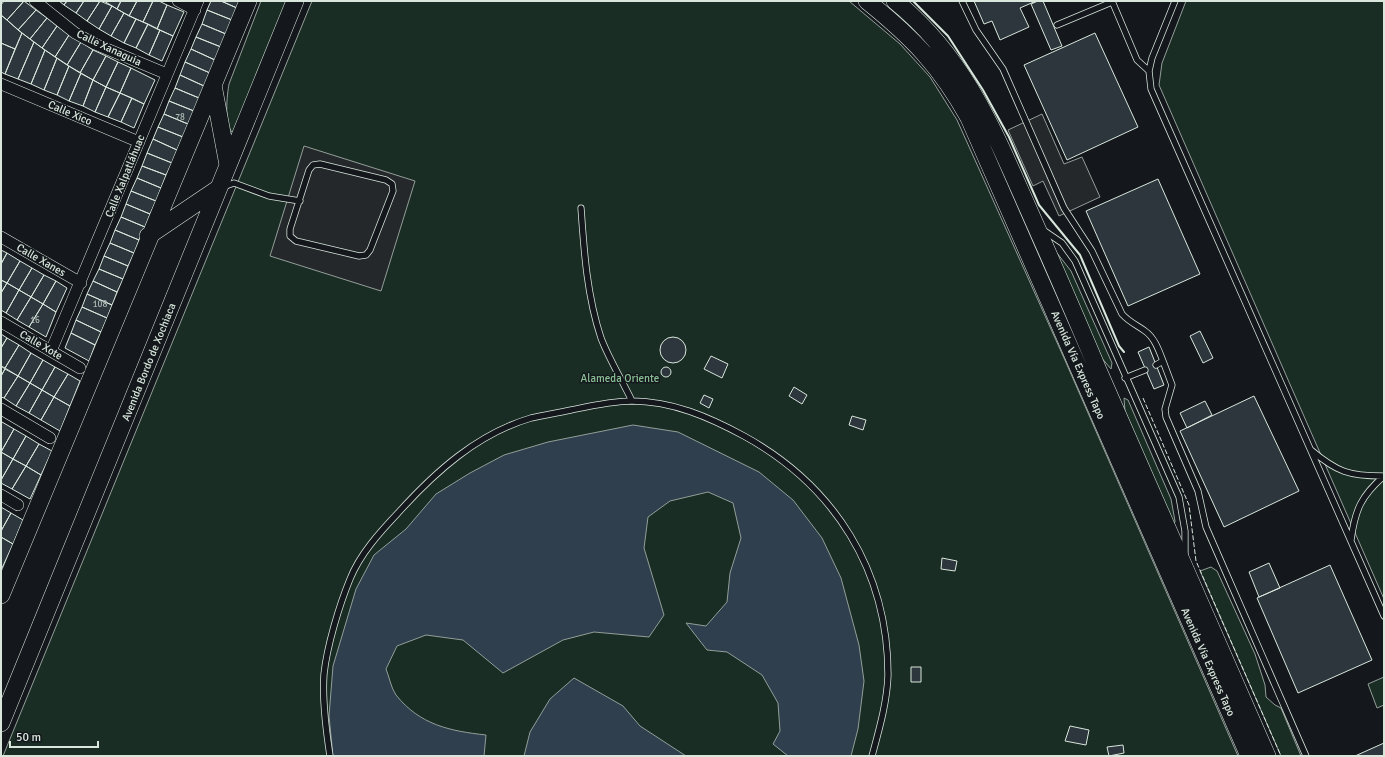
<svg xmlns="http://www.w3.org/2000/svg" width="1385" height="757" viewBox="0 0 1385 757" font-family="Signika,sans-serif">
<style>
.green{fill:#1a2d24;stroke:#939e99}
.parking{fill:#24282b;stroke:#939e99}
.water{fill:#2f3f4d;stroke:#939e99}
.building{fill:#2c363c;stroke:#d8e6dc}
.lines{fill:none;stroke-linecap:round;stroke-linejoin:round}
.service-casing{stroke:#d8e6dc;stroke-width:7}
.minor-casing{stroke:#d8e6dc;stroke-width:12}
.primary-casing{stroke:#d8e6dc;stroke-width:18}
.service{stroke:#14181c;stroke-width:5.5}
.minor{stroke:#14181c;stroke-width:11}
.primary{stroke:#14181c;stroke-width:17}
.fence{stroke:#d8e6dc;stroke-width:1;stroke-dasharray:5 2;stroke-linecap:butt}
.wall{stroke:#d8e6dc;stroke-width:2}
.labels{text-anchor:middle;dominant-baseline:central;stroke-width:3;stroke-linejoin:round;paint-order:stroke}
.number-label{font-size:9px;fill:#adbab4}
.street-label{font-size:11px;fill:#d8e6dc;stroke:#14181c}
.park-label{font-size:11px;fill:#8ac095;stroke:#14181c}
</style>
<rect width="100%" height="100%" fill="#14181c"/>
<path class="green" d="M261,1H288L234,132H232C224,124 227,95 229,84Z
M312,1H849L900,44L930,77L957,120L1064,358L1238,756H3Z
M1186,1H1384V599L1159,85L1162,63Z
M1057,253L1071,271L1112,363L1111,369L1095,350Z
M1124,398L1128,400L1171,499L1175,521L1174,525L1125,412Z
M1211,567L1217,571L1255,654L1265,685L1266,697L1275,705L1281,708L1301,756H1281L1200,571Z
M1384,677V705L1377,708L1368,684Z"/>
<path class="parking" d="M1042,114L1064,164L1082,157L1100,197L1059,216L1043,181L1033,186L1008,130Z
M304,146L415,181L381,291L270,256Z"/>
<path class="water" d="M633,425L678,432L759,472L793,500L822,538L841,578L859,645L864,681L858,729L851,756H788L773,744L780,731L778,703L762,675L727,652L707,650L686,623L706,626L727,602L730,573L741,538L733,503L708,492L670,501L648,517L644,548L664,615L649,637L594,632L563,640L503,673L463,640L426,635L397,646L386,669C389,676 391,688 396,695C420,725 450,731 486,735L484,756H333L329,716L333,666L356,589L374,555L406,529L436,494L470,473L504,455L548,442Z
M574,678L623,706L640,726L686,756H524L530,732L550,699Z"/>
<path class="building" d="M4,1H24L7,20L1,15V5Z
M24,1L36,10L18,30L7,20Z
M59,1H67L64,5Z
M67,1H84L76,13L64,5Z
M84,1H100L87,21L76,13Z
M100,1L112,6L99,29L87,21Z
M104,1H121L117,9Z
M121,1H137L129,16L117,9Z
M137,1H153L143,22L129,16Z
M153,1H159L167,5L157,29L143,22Z
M211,1H221L237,8L232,20L207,10Z
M221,1H240L237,8Z
M974,1H1036L1020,8L1029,27L1000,40L992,21L984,24Z
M1038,1H1043L1062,46L1051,50L1031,4Z
M167,5L184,12L173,36L157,29Z
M112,6L124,13L111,36L99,29Z
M36,10L47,18L30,39L18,30Z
M207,10L232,20L226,34L202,24Z
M124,13L136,19L124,43L111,36Z
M1,15L22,33L15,49L1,43Z
M47,18L57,26L42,48L30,39Z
M136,19L148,24L136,48L124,43Z
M148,24L160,30L149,55L136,48Z
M202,24L226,34L221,47L196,37Z
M57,26L69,35L55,57L42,48Z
M160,30L173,36L162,61L149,55Z
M22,33L34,42L18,79L5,74Z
M1095,33L1138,127L1067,160L1024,65Z
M69,35L81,42L67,65L55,57Z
M196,37L221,47L215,60L191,49Z
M34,42L45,50L31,84L18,79Z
M81,42L93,50L80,73L67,65Z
M1,43L15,49L5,74L1,72Z
M191,49L215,60L210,73L185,62Z
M45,50L57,58L44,90L31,84Z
M93,50L106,56L93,80L80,73Z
M106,56L118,62L106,87L93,80Z
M57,58L69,66L57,95L44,90Z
M118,62L131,68L120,93L106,87Z
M185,62L210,73L204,86L180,75Z
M69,66L81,73L69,101L57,95Z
M131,68L155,80L144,104L120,93Z
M81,73L93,80L83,106L69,101Z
M180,75L204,86L199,98L175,88Z
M93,80L106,87L95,112L83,106Z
M106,87L120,93L108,117L95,112Z
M175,88L199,98L194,111L169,101Z
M120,93L132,98L121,122L108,117Z
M132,98L144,104L134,128L121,122Z
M169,101L194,111L188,124L164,114Z
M164,114L188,124L183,137L158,127Z
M158,127L183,137L177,150L153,139Z
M153,139L177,150L172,163L147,153Z
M147,153L172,163L166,175L142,166Z
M142,166L166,175L161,188L137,178Z
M137,178L161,188L156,201L131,191Z
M1158,179L1200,274L1128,306L1086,211Z
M131,191L156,201L150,214L126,204Z
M126,204L150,214L145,227L121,217Z
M121,217L145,227L139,240L115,230Z
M115,230L139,240L134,253L110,243Z
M110,243L134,253L128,266L104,256Z
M1,250L7,253L1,264Z
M7,253L20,261L7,283L1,280V264Z
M104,256L128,266L123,279L99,269Z
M20,261L32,268L19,290L7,283Z
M32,268L44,275L31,297L19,290Z
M99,269L123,279L117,292L93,281Z
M44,275L56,281L43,304L31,297Z
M1,280L7,283L1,293Z
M56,281L67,288L56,312L43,304Z
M93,281L117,292L112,305L87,294Z
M7,283L19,290L6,313L1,310V293Z
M19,290L31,297L17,320L6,313Z
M87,294L112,305L107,318L82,307Z
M31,297L43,304L29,327L17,320Z
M43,304L56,312L46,337L29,327Z
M82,307L107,318L101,332L76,320Z
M76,320L101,332L95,345L71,333Z
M1200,331L1213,358L1203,363L1190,336Z
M71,333L95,345L89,361L65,348Z
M1,334L7,338L1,348Z
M660 350a13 13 0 1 1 26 0a13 13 0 1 1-26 0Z
M7,338L19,345L5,368L1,366V348Z
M19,345L31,353L18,376L5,368Z
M1149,347L1164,385L1154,389L1138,352Z
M31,353L43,360L30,383L18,376Z
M711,356L728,364L722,378L704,369Z
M43,360L55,367L42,390L30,383Z
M1,366L5,369L1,376Z
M661 372a5 5 0 1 1 10 0a5 5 0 1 1-10 0Z
M55,367L68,374L54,397L42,390Z
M5,369L18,376L4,398L1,397V376Z
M68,374L80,381L70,406L54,397Z
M18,376L30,383L16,406L4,398Z
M30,383L42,390L29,413L16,406Z
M794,387L807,395L802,404L789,396Z
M42,390L54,397L41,420L29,413Z
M704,395L713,399L709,408L700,403Z
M1254,396L1299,491L1224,527L1180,431Z
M54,397L70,406L60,431L41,420Z
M1205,401L1212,415L1187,428L1180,413Z
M852,416L866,420L863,430L849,425Z
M2,422L14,429L1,452V424Z
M14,429L26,436L13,459L1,452Z
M26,436L39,444L26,466L13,459Z
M39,444L52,451L41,475L26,466Z
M1,452L13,459L1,480Z
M13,459L26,466L12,489L1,483V480Z
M26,466L41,475L30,499L12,489Z
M1,507L11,513L1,531Z
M11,513L23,520L13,544L1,537V531Z
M1,537L13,544L2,568H1Z
M942,558L957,561L955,571L941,569Z
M1269,563L1280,588L1259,597L1249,572Z
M1330,565L1372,660L1298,693L1257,598Z
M911,667H921V682H911Z
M1070,726L1089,730L1086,745L1065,741Z
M1384,743V756H1355Z
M1123,745L1124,753L1109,756L1107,747Z"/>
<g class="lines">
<g class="service-casing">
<path id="service" d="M962,1L976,30L1003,69L1064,208L1092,251L1122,314C1129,322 1137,325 1145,331C1155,338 1159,351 1163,361
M1112,1L1137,60L1149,71
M1175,1L1152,58L1149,71L1151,89L1384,616
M1057,25L1112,2
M320,164L386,180L392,184L393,191L370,250L366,255L359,256L296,241L290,236V229L309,170L313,165Z
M223,187L234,183L269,196L300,201
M581,208C584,251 587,296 601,338C609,359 622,380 632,401
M1043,230L1062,243L1075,261L1179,497L1185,531V554
M1156,365L1163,361L1172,385L1165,409L1166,417L1198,491L1206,527L1306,756
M1125,378L1145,370
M1311,450C1337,472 1349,476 1383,476
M1351,540C1355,510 1361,496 1384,476
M330,756C326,730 322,700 324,674C327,646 339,606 350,579C360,554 380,532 398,513C435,472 477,434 531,418C544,415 558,413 571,410C590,406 612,401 632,401C672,401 709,417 744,436C835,486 888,571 888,675C887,703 879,730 872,756"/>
</g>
<g class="minor-casing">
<path id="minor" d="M35,1L75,33L95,44L167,74
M178,1L195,10
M1,84L139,142
M1,237L81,283
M1,322L80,368
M51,351L198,1
M1,409L50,438
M1,495L18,505"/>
</g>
<g class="primary-casing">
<path id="primary" d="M867,1C913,38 941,67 969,118L1249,756
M895,1C964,57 992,127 1027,206C1051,260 1075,315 1098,370C1154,499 1211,627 1267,756
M213,85L228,165
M148,236L219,188
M1,595L248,1
M1,723L295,1"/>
</g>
<use href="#service" class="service"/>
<use href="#minor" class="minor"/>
<use href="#primary" class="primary"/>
<path class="fence" d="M1143,398L1189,505L1196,561L1281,756"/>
<path class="wall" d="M913,1L948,36L983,90L1009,137L1039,205L1080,255L1119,346L1124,352"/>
</g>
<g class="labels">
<g class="number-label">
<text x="180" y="117">78</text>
<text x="100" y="304">108</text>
<text x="35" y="320">16</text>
</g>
<g class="street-label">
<text transform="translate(109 48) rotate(25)">Calle Xanaguia</text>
<text transform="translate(70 113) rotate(23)">Calle Xico</text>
<text transform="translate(125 176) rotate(-68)">Calle Xalpatláhuac</text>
<text transform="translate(41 260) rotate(30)">Calle Xanes</text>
<text transform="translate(41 345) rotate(30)">Calle Xote</text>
<text transform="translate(149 362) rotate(-68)">Avenida Bordo de Xochiaca</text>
<text transform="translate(1078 365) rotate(66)">Avenida Vía Express Tapo</text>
<text transform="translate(1208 662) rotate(66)">Avenida Vía Express Tapo</text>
</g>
<g class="park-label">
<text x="620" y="378">Alameda Oriente</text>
</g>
</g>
<rect width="1385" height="757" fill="none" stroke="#d8e6dc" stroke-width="4"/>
<path d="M10 741v6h88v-6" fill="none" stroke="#d8e6dc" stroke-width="2"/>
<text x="16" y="741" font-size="12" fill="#d8e6dc" stroke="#14181c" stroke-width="3" paint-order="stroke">50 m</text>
</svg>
